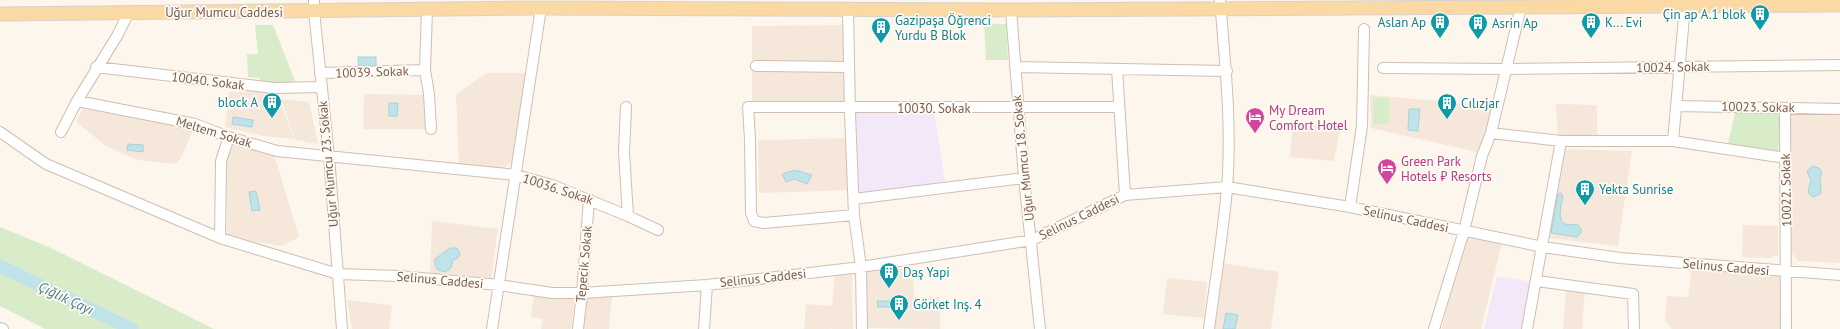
<svg xmlns="http://www.w3.org/2000/svg" width="1840" height="329" viewBox="0 0 1840 329" font-family="'PT Sans',sans-serif">
<style>
.residential{fill:#f5e8da}
.education{fill:#f3e8fa}
.green{fill:#d8ecc9}
.water{fill:#bfe3e8;stroke:#a5d3da}
.lines{fill:none;stroke-linecap:round;stroke-linejoin:round}
.river{stroke:#bfe3e8;stroke-width:13}
.minor-casing{stroke:#d1beb0;stroke-width:12}
.major-casing{stroke:#dad1cd;stroke-width:15}
.minor{stroke:#fff;stroke-width:10}
.major{stroke:#fbd9a5;stroke-width:13}
.labels{text-anchor:middle;dominant-baseline:central;stroke-width:3.5;stroke-linejoin:round;paint-order:stroke}
.street-label{font-size:13px;fill:#7a5c4d;stroke:#fffaf3}
.culture-label{font-size:13px;fill:#0d838f;stroke:#fffaf3;text-anchor:start}
.hotel-label{font-size:13px;fill:#b23c85;stroke:#fffaf3;text-anchor:start}
.water-label{font-size:14px;font-style:italic;fill:#437c86;stroke:#fffaf3}
</style>
<rect width="100%" height="100%" fill="#fdf6ec"/>
<path class="residential" d="M847,25L848,104H752V26Z
M487,73H526L512,162L499,171L459,167L456,94Z
M276,91L294,139L263,136L225,127L229,92Z
M364,94L426,95L425,129H363Z
M1370,95L1495,106L1483,149L1477,152L1371,128Z
M281,99L309,102L318,144L295,140Z
M1556,104L1597,105V137L1558,139Z
M83,107L194,128L181,158L175,164L137,160L106,146L76,122Z
M1792,112H1840V263L1798,261L1791,252L1789,122Z
M1341,124L1334,161L1290,157L1293,125Z
M848,138L851,190L759,193L758,140Z
M231,143L274,154L299,237L282,246L235,239L227,235L226,157Z
M1563,149L1632,151L1618,246L1548,238Z
M432,221L498,229L491,280L430,274Z
M1743,225L1778,226V255L1769,258L1742,257Z
M1464,231L1503,238L1481,329H1442Z
M1223,263L1279,272L1271,329H1215Z
M1692,268L1780,276L1782,329H1672L1665,322L1667,296L1688,297Z
M862,269H913L914,297H940V329L864,328Z
M852,274L853,329H831V327L830,329H804L806,304L832,306L835,276Z
M1167,278L1207,282L1204,318L1163,314Z
M1566,288L1585,291L1582,329H1563Z
M534,293L575,297L571,329H541L543,319L531,317Z
M586,297H612L609,329H581Z
M347,300L392,305L389,329H352Z"/>
<path class="education" d="M855,112H934L946,187L858,199Z
M1497,276L1532,282L1523,329H1484Z"/>
<path class="green" d="M984,24H1006L1008,60H986Z
M255,25H273L297,86L261,83L260,78L248,77L247,54H258Z
M1373,98H1389V124H1373Z
M1736,109L1781,110L1778,155L1727,148Z
M0,227L49,247L214,329H45L0,306Z"/>
<path class="water" d="M358,57H376V66H358Z
M389,103H398L397,116H389Z
M1409,109H1420L1418,131L1408,130Z
M233,117L253,120L252,127L232,124Z
M128,144L143,145V152L127,150Z
M1812,166L1819,168L1822,172L1820,179L1821,193L1814,197L1810,195L1808,191L1811,180L1807,172Z
M795,170L812,175L807,184L795,179L786,182L782,174Z
M256,191L260,210L252,211L249,192Z
M1561,193L1563,196C1562,204 1556,219 1565,224C1570,226 1573,223 1578,225L1581,229V233L1577,237L1551,233L1558,194Z
M450,248H457L460,254L458,258L453,260L451,268L446,272L438,270L435,265V259Z
M877,301H899L898,307H878Z
M1226,313L1238,315L1235,329H1223Z"/>
<g class="lines">
<path class="river" d="M0,266L132,329"/>
<g class="minor-casing">
<path id="minor" d="M314,0V11L329,156L342,329
M848,9L850,113L854,215L861,267L862,329
M427,10L425,70L429,94L431,129
M1011,10L1024,178L1040,329
M756,66L849,67
M96,67L274,88L321,87
M1015,67L1227,71
M1383,68L1506,69L1840,65
M1117,69L1125,195
M320,73L425,70
M77,101L195,124L229,137L277,151L516,175L552,185L628,216L624,152L626,107
M1677,106L1840,109
M1785,108L1786,329
M0,132L46,164L220,238L338,274L399,276L499,285L552,293H582L707,285L861,267L1032,240L1125,195L1227,187L1350,207L1543,247L1620,258L1840,275
M61,132L77,101L117,36L129,12
M1491,133L1561,141H1673L1685,6
M1673,141L1786,158
M854,199L1024,178
M1350,207L1362,126L1364,29
M854,215L764,223L754,221L751,213L750,139L748,107H1119
M628,216L658,230
M220,238L221,161L229,137
M1537,281L1633,294L1634,329
M0,328L3,329
M492,329L541,8
M578,329L582,293L589,199
M704,329L707,285
M1209,329C1215,282 1223,235 1227,188C1232,125 1225,62 1220,0
M1434,329L1464,231L1482,156L1491,133L1521,7
M1527,329L1561,141"/>
</g>
<g class="major-casing">
<path id="major" d="M0,14L541,8L1011,10L1840,5"/>
</g>
<use href="#minor" class="minor"/>
<use href="#major" class="major"/>
</g>
<defs>
<g id="building-pin" transform="scale(1)"><path d="M0 17L-7.5 6A9.5 9.5 0 1 1 7.5 6Z" fill="#0f9aa8" stroke="#fffaf3"/><path d="M-4-6H4V6H1V3H-1V6H-4ZM-2.5-4.3h1.7v1.8h-1.7ZM.8-4.3h1.7v1.8H.8ZM-2.5-1h1.7V.8h-1.7ZM.8-1h1.7V.8H.8Z" fill="#fff"/></g>
<g id="hotel-pin" transform="scale(1)"><path d="M0 17L-7.5 6A9.5 9.5 0 1 1 7.5 6Z" fill="#d1479c" stroke="#fffaf3"/><path d="M-6-4.5h1.5V1H6V5H4.5V3h-9V5H-6ZM-4 0a1.8 1.8 0 1 1 3.6 0ZM.5 0V-2.5h3Q6-2.5 6 0Z" fill="#fff"/></g>
</defs>
<g fill-rule="evenodd">
<use href="#building-pin" x="1760" y="14"/>
<use href="#building-pin" x="1440" y="22"/>
<use href="#building-pin" x="1591" y="22"/>
<use href="#building-pin" x="1478" y="23"/>
<use href="#building-pin" x="881" y="27"/>
<use href="#building-pin" x="272" y="102"/>
<use href="#building-pin" x="1447" y="103"/>
<use href="#hotel-pin" x="1255" y="117"/>
<use href="#hotel-pin" x="1387" y="168"/>
<use href="#building-pin" x="1585" y="189"/>
<use href="#building-pin" x="889" y="272"/>
<use href="#building-pin" x="899" y="304"/>
</g>
<g class="labels">
<g class="street-label">
<text x="224" y="12">Uğur Mumcu Caddesi</text>
<text transform="translate(1673 67) rotate(-1)">10024. Sokak</text>
<text transform="translate(372 72) rotate(-2)">10039. Sokak</text>
<text transform="translate(208 81) rotate(7)">10040. Sokak</text>
<text transform="translate(1758 107) rotate(1)">10023. Sokak</text>
<text x="934" y="108">10030. Sokak</text>
<text transform="translate(214 132) rotate(17)">Meltem Sokak</text>
<text transform="translate(1023 158) rotate(-96)">Uğur Mumcu 18. Sokak</text>
<text transform="translate(328 164) rotate(-95)">Uğur Mumcu 23. Sokak</text>
<text transform="translate(558 189) rotate(18)">10036. Sokak</text>
<text transform="translate(1786 190) rotate(-91)">10022. Sokak</text>
<text transform="translate(1079 217) rotate(-26)">Selinus Caddesi</text>
<text transform="translate(1406 219) rotate(12)">Selinus Caddesi</text>
<text transform="translate(584 264) rotate(-85)">Tepecik Sokak</text>
<text transform="translate(1726 267) rotate(5)">Selinus Caddesi</text>
<text transform="translate(763 278) rotate(-6)">Selinus Caddesi</text>
<text transform="translate(440 280) rotate(5)">Selinus Caddesi</text>
</g>
<g class="culture-label">
<text x="1746" y="14" text-anchor="end">Çin ap A.1 blok</text>
<text x="895" y="20">Gazipaşa Öğrenci<tspan x="895" dy="15">Yurdu B Blok</tspan></text>
<text x="1426" y="22" text-anchor="end">Aslan Ap</text>
<text x="1605" y="22">K... Evi</text>
<text x="1492" y="23">Asrin Ap</text>
<text x="258" y="102" text-anchor="end">block A</text>
<text x="1461" y="103">Cılızjar</text>
<text x="1599" y="189">Yekta Sunrise</text>
<text x="903" y="272">Daş Yapi</text>
<text x="913" y="304">Görket Inş. 4</text>
</g>
<g class="hotel-label">
<text x="1269" y="110">My Dream<tspan x="1269" dy="15">Comfort Hotel</tspan></text>
<text x="1401" y="161">Green Park<tspan x="1401" dy="15">Hotels ₺ Resorts</tspan></text>
</g>
<g class="water-label">
<text transform="translate(66 298) rotate(25)">Çığlık Çayı</text>
</g>
</g>
</svg>
